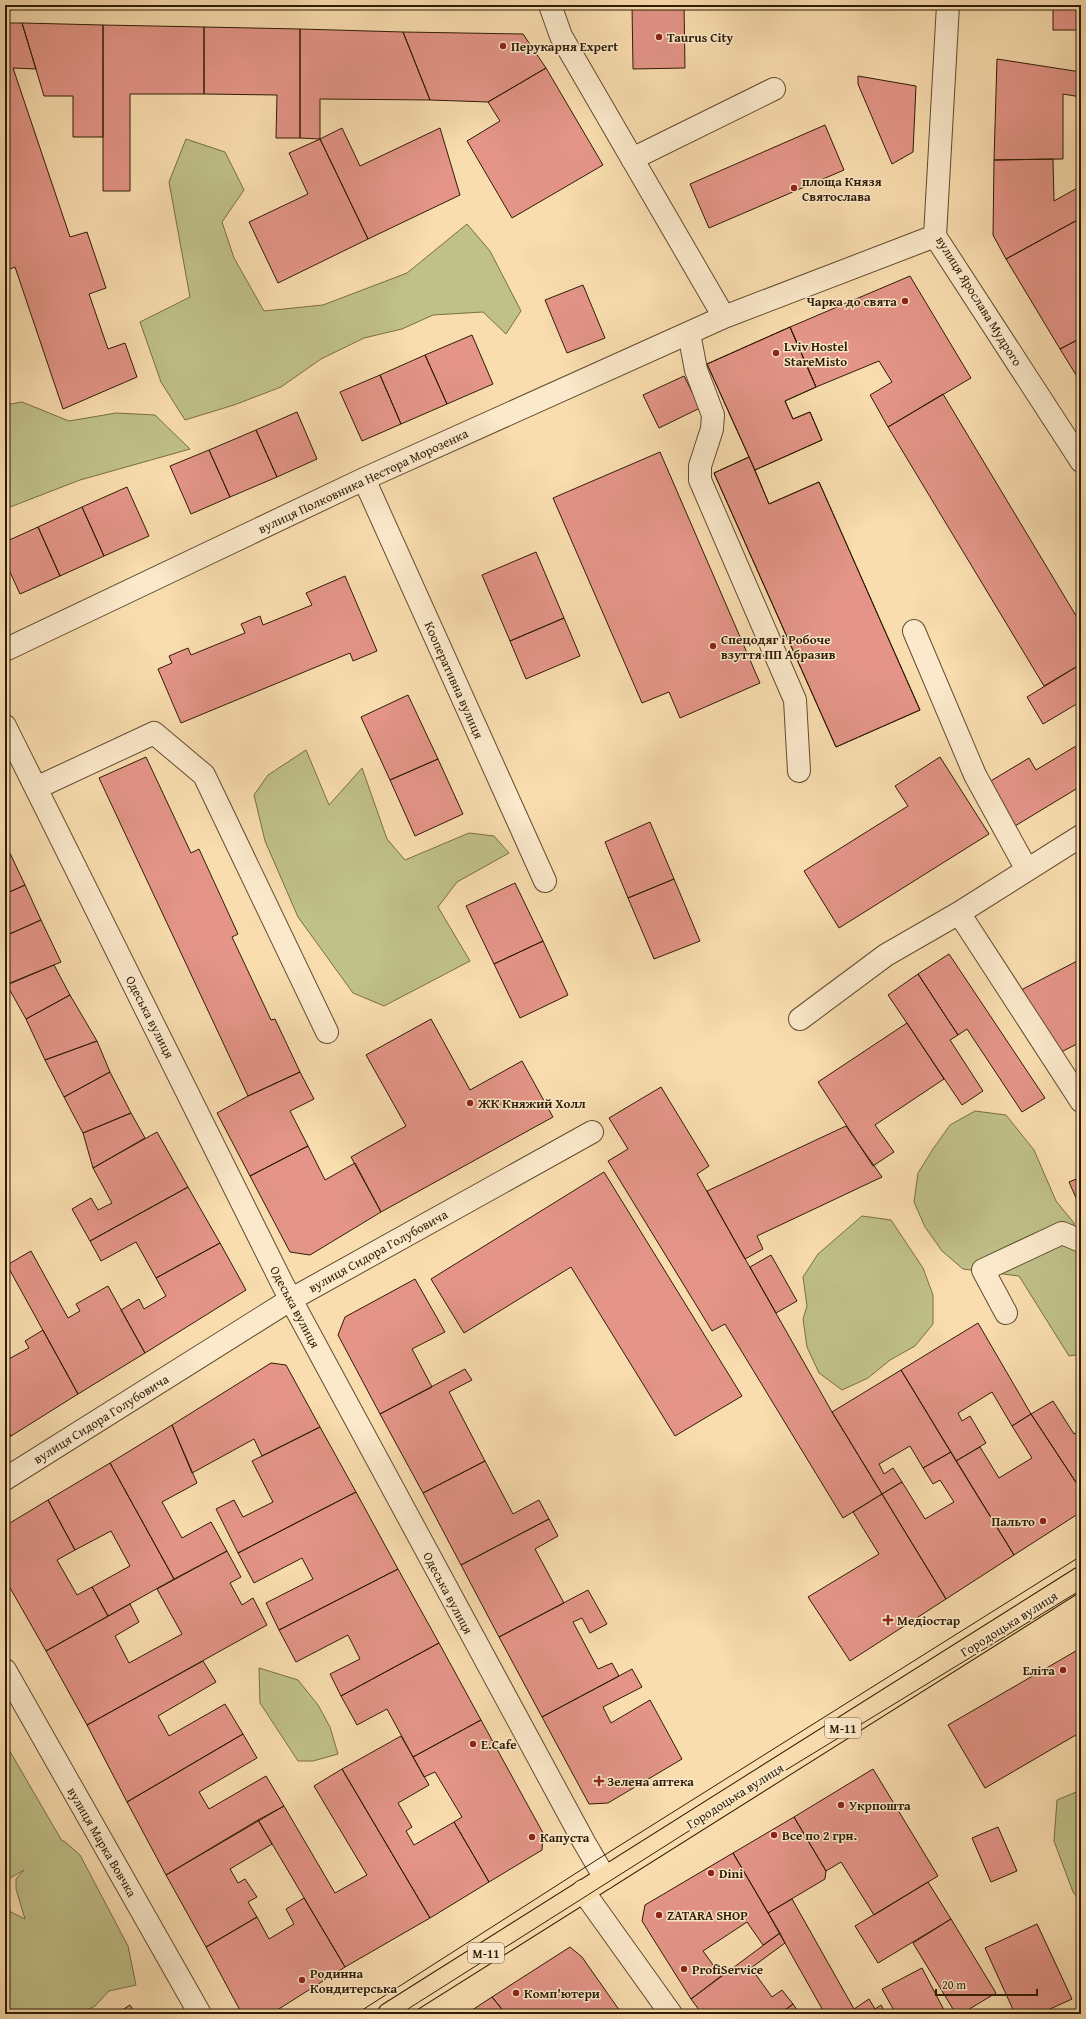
<svg xmlns="http://www.w3.org/2000/svg" width="1086" height="2019" viewBox="0 0 1086 2019" font-family="'Gentium Book Plus',serif">
<style>
.green{fill:#c0c089;stroke:#786e46}
.building{fill:#e49588;stroke:#2f1c04}
.lines{fill:none;stroke-linecap:round;stroke-linejoin:round}
.minor-casing{stroke:#624c2f;stroke-width:24}
.major-casing{stroke:#2f1c04;stroke-width:24}
.minor{stroke:#fbe9cb;stroke-width:22}
.major{stroke:#f9ddaf;stroke-width:22}
.tram{stroke:#2f1c04;stroke-width:1}
.poi-dot{fill:#8f2418;stroke:#fbe9cb;stroke-width:1.5}
.labels{text-anchor:middle;dominant-baseline:central;stroke-width:3;stroke-linejoin:round;paint-order:stroke}
.shield{fill:#fbe9cb;stroke:#6c5a40;stroke-width:1}
.shield-label{font-size:12px;font-weight:bold;fill:#2f1c04}
.poi-label{font-size:13px;font-weight:bold;fill:#2f1c04;stroke:#fbe9cb;text-anchor:start}
.street-label{font-size:13px;fill:#2f1c04;stroke:#fbe9cb}
</style>
<rect width="100%" height="100%" fill="#f9ddaf"/>
<filter id="stains"><feTurbulence type="fractalNoise" baseFrequency=".005" numOctaves="4"/><feColorMatrix values="0 0 0 0 .2 0 0 0 0 .09 0 0 0 0 .02 0 0 0 .5 -.17"/></filter>
<radialGradient id="worn" r=".72"><stop offset=".6" stop-color="#630" stop-opacity="0"/><stop offset="1" stop-color="#630" stop-opacity=".3"/></radialGradient>
<path class="green" d="M186,139L225,152L244,190L222,222L234,258L264,311L323,305L407,273L467,224L490,251L521,311L506,334L483,312L433,315L402,329L364,338L321,359L281,387L234,405L185,420L161,382L140,322L190,297L169,182Z
M22,402L69,421L116,413L155,415L190,449L80,480L5,509V405Z
M306,750L329,805L362,768L387,839L405,860L469,833L494,836L509,853L457,882L438,907L470,961L384,1006L353,993L298,917L265,841L254,795L268,775Z
M975,1111L1006,1115L1034,1150L1056,1201L1074,1223V1238L1081,1248V1354L1069,1356L1019,1276L963,1269L942,1251L925,1227L914,1202L918,1173L933,1149L950,1125Z
M862,1216L891,1220L923,1268L933,1295V1324L915,1346L890,1360L868,1378L842,1390L819,1373L807,1347L803,1319L807,1306L803,1277L818,1254Z
M259,1668L298,1680L318,1705L330,1727L338,1754L313,1761H298L260,1703Z
M5,1743L62,1841H64L80,1855L128,1946L136,1985L109,1991L95,2006L79,2014H5V1909L25,1919L16,1889V1879L24,1870L5,1881Z
M1081,1790V1902L1073,1892L1054,1841L1057,1800Z"/>
<path class="building" d="M632,5H684L685,68L633,69Z
M1053,5H1081V30H1053Z
M5,23H22L36,69L13,68L70,237L87,232L106,288L89,294L108,349L125,343L137,377L63,409L15,267L5,271Z
M22,23L103,25V137H73V96H44Z
M103,25L204,27V94H130V191H103Z
M204,27L300,29V138H276L277,95L204,94Z
M300,29L403,32L430,100L320,99V139L300,138Z
M403,32L523,34L546,68L488,102L430,100Z
M997,59L1081,72V97L1063,94V159L994,160Z
M546,68L603,165L512,218L467,141L500,121L488,102Z
M858,76L916,86L913,152L892,164L858,84Z
M825,125L844,170L709,228L690,184Z
M342,128L360,166L440,128L460,195L368,239L320,139Z
M320,139L368,239L278,283L249,222L308,194L289,153Z
M1053,159L1054,201L1079,187L1081,191V218L1006,259L993,235L994,160Z
M1081,218V338L1060,349L1006,259Z
M910,276L971,378L888,427L870,395L892,382L879,361L816,387L790,327Z
M583,285L605,338L567,353L545,300Z
M790,327L816,387L785,401L793,419L810,412L822,440L755,470L769,504L819,482L920,710L836,747L714,473L749,457L707,364Z
M790,327L816,387L785,401L793,419L810,412L822,440L755,470L707,364Z
M472,335L493,384L447,404L425,355Z
M1081,338V383L1060,349Z
M425,355L447,404L401,424L380,375Z
M380,375L401,424L362,441L340,392Z
M684,376L700,408L659,428L643,395Z
M943,394L1081,624V664L1044,686L888,427Z
M297,412L317,459L277,477L256,430Z
M256,430L277,477L230,497L209,450Z
M209,450L230,497L191,514L170,466Z
M660,452L760,683L680,718L669,692L642,703L553,498Z
M749,457L769,504L819,482L920,710L836,747L714,473Z
M127,487L149,536L104,556L82,507Z
M82,507L104,556L60,576L38,527Z
M38,527L60,576L20,594L5,561V542Z
M536,552L564,618L510,641L482,575Z
M345,576L377,651L353,661L350,653L181,723L158,669L172,663L169,656L188,648L191,655L245,633L241,624L260,616L263,625L312,605L306,593Z
M564,618L580,656L526,679L510,641Z
M1081,664V703L1080,702L1043,724L1027,697Z
M408,695L438,759L390,780L361,717Z
M1081,743V786L1015,826L989,782L1029,758L1036,770Z
M146,757L191,853L199,849L238,934L232,937L271,1020L275,1019L300,1072L248,1096L99,778Z
M940,757L989,834L839,928L804,871L908,806L895,786Z
M438,759L463,814L415,836L390,780Z
M650,822L674,879L628,898L605,842Z
M8,849L25,885L5,894V850Z
M674,879L700,941L654,959L628,898Z
M515,883L543,941L494,964L466,906Z
M25,885L41,920L5,936V894Z
M41,920L61,962L5,985V936Z
M543,941L568,995L520,1018L494,964Z
M949,954L1045,1098L1022,1112L967,1029L958,1035L918,974Z
M1081,959V1042L1055,1055L1021,990Z
M54,965L70,995L26,1019L7,985Z
M918,974L958,1035L950,1040L983,1091L962,1105L888,995Z
M70,995L97,1041L45,1060L26,1019Z
M431,1019L470,1090L522,1061L553,1117L381,1212L351,1157L406,1126L366,1055Z
M907,1023L944,1079L875,1125L894,1152L873,1166L818,1082Z
M97,1041L110,1072L64,1097L45,1060Z
M110,1072L131,1113L83,1133L64,1097Z
M300,1072L314,1099L290,1111L308,1146L250,1176L217,1113L248,1096Z
M661,1087L709,1166L697,1174L832,1412L882,1494L843,1518L725,1324L712,1331L608,1161L628,1149L609,1118Z
M131,1113L145,1138L93,1168L83,1133Z
M846,1126L882,1177L757,1236L763,1249L745,1259L707,1191Z
M157,1132L188,1187L90,1241L72,1209L91,1198L98,1210L112,1203L93,1168Z
M308,1146L325,1180L355,1163L381,1212L310,1255L290,1252L250,1176Z
M604,1172L742,1396L675,1436L571,1267L464,1333L431,1279Z
M1081,1177V1209L1069,1182Z
M188,1187L220,1243L156,1278L136,1242L101,1261L90,1241Z
M220,1243L246,1290L145,1353L121,1310L139,1299L144,1309L166,1296L156,1278Z
M31,1251L68,1318L80,1311L76,1304L108,1286L145,1353L78,1394L7,1265Z
M771,1255L797,1301L776,1313L750,1267Z
M415,1279L445,1332L412,1349L432,1387L380,1414L338,1335L345,1317Z
M978,1323L1031,1414L1012,1426L992,1392L958,1413L962,1421L970,1416L986,1443L956,1461L901,1370Z
M43,1330L78,1394L11,1436L5,1425V1361L29,1348L25,1341Z
M271,1363L286,1365L320,1427L262,1456L254,1439L192,1473L172,1425Z
M465,1369L472,1380L449,1392L485,1461L423,1493L380,1414Z
M901,1370L951,1452L923,1468L910,1446L879,1464L884,1474L893,1468L902,1482L882,1494L832,1412Z
M1053,1401L1074,1434L1081,1430V1490L1031,1414Z
M1031,1414L1081,1490V1512L1014,1555L956,1461L980,1447L999,1478L1032,1458L1012,1426Z
M5,1425L11,1436L5,1440Z
M172,1425L197,1483L162,1502L182,1538L211,1522L227,1551L174,1579L110,1463Z
M320,1427L356,1492L238,1553L216,1509L234,1500L243,1517L273,1502L252,1461Z
M951,1452L1014,1555L946,1599L882,1494L902,1482L925,1519L954,1502L940,1480L933,1484L923,1468Z
M485,1461L513,1514L539,1500L549,1519L461,1565L423,1493Z
M110,1463L174,1579L108,1616L92,1587L130,1566L111,1531L75,1550L48,1500Z
M356,1492L398,1569L279,1630L266,1603L313,1579L302,1558L254,1583L238,1553Z
M882,1494L946,1599L850,1661L808,1597L879,1554L853,1512Z
M48,1500L75,1550L57,1560L77,1595L92,1587L108,1616L46,1651L5,1579V1526Z
M549,1519L558,1536L535,1549L564,1603L499,1637L461,1565Z
M227,1551L241,1577L230,1583L242,1605L253,1598L267,1625L87,1725L46,1651L130,1604L139,1622L115,1636L129,1663L182,1634L157,1589Z
M398,1569L439,1643L341,1696L330,1674L360,1659L348,1635L296,1662L279,1630Z
M588,1590L607,1624L590,1633L582,1618L573,1622L598,1669L612,1663L619,1676L542,1717L499,1637Z
M439,1643L481,1720L413,1757L387,1709L357,1725L341,1696Z
M1081,1648V1732L985,1788L948,1725Z
M203,1661L216,1682L158,1716L169,1736L225,1704L243,1734L127,1802L87,1725Z
M632,1669L642,1687L603,1707L611,1723L650,1700L682,1759L608,1803L589,1804L542,1717Z
M481,1720L543,1833L542,1850L489,1882L454,1822L462,1817L435,1772L424,1777L413,1757Z
M243,1734L257,1758L199,1792L209,1809L266,1776L284,1806L166,1875L127,1802Z
M401,1736L429,1785L398,1803L412,1827L406,1831L414,1845L454,1822L489,1882L430,1918L342,1769Z
M342,1769L430,1918L345,1967L258,1820L284,1806L335,1893L367,1875L314,1786Z
M873,1769L938,1876L874,1915L841,1862L826,1871L794,1817Z
M794,1817L826,1871L825,1879L768,1913L733,1853Z
M258,1820L272,1844L230,1869L238,1883L245,1879L257,1897L248,1902L257,1917L206,1947L166,1875Z
M998,1827L1017,1871L991,1882L972,1838Z
M733,1853L780,1933L763,1945L747,1922L703,1951L721,1976L691,1999L642,1921L645,1905Z
M928,1882L951,1919L878,1963L855,1926Z
M304,1898L345,1967L271,2014H242L206,1947L257,1917L269,1939L294,1924L286,1909Z
M792,1899L854,2009L869,1999L875,2009L881,2005L886,2014H825L768,1913Z
M951,1919L996,1993L961,2014H956L913,1943Z
M1037,1924L1072,1999L1039,2014H1015L985,1948Z
M780,1933L785,1943L751,1968L772,1997L782,1990L793,2004L780,2014H702L691,1999Z
M570,1947L582,1957L622,2014H506L492,1997Z
M922,1968L946,2014H896L882,1989Z
M492,1997L506,2014H466Z
M793,2004L800,2014H780Z
M130,2005L136,2014H116Z"/>
<g class="lines">
<g class="minor-casing">
<path id="minor" d="M550,5L561,36L724,317L935,236
M948,5L935,236L1081,461
M632,159L774,89
M689,333L696,370L713,415L712,429L700,466V480L795,700L799,771
M364,479L545,881
M914,631L975,775L1027,870
M5,650L364,479L724,317
M5,726L283,1285L584,1842L605,1878
M36,788L154,733L204,775L327,1032
M959,913L1081,1101
M800,1019L886,955L959,913L1081,836
M1006,1313L983,1270L1062,1233L1081,1241
M5,1479L290,1300L592,1132
M5,1670L200,2014
M583,1891L671,2014"/>
</g>
<g class="major-casing">
<path id="major" d="M389,2014L1081,1578"/>
</g>
<use href="#minor" class="minor"/>
<use href="#major" class="major"/>
<path class="tram" d="M356,2014L595,1861L1081,1556
M400,2014L763,1784L1081,1590"/>
</g>
<g class="poi-dot">
<circle cx="659" cy="37" r="4"/>
<circle cx="503" cy="46" r="4"/>
<circle cx="794" cy="188" r="4"/>
<circle cx="905" cy="301" r="4"/>
<circle cx="776" cy="353" r="4"/>
<circle cx="713" cy="646" r="4"/>
<circle cx="470" cy="1103" r="4"/>
<circle cx="1043" cy="1521" r="4"/>
<path d="M886 1614h4v4h4v4h-4v4h-4v-4h-4v-4h4z"/>
<circle cx="1063" cy="1670" r="4"/>
<circle cx="473" cy="1744" r="4"/>
<path d="M597 1775h4v4h4v4h-4v4h-4v-4h-4v-4h4z"/>
<circle cx="841" cy="1805" r="4"/>
<circle cx="774" cy="1835" r="4"/>
<circle cx="532" cy="1837" r="4"/>
<circle cx="711" cy="1873" r="4"/>
<circle cx="659" cy="1915" r="4"/>
<circle cx="684" cy="1969" r="4"/>
<circle cx="302" cy="1980" r="4"/>
<circle cx="516" cy="1993" r="4"/>
</g>
<g class="labels">
<g class="shield">
<rect x="825" y="1718" width="36" height="20" rx="3"/>
<rect x="468" y="1943" width="36" height="20" rx="3"/>
</g>
<g class="shield-label">
<text x="843" y="1728">М-11</text>
<text x="486" y="1953">М-11</text>
</g>
<g class="poi-label">
<text x="667" y="37">Taurus City</text>
<text x="511" y="46">Перукарня Expert</text>
<text x="802" y="181">площа Князя<tspan x="802" dy="15">Святослава</tspan></text>
<text x="897" y="301" text-anchor="end">Чарка до свята</text>
<text x="784" y="346">Lviv Hostel<tspan x="784" dy="15">StareMisto</tspan></text>
<text x="721" y="639">Спецодяг і Робоче<tspan x="721" dy="15">взуття ПП Абразив</tspan></text>
<text x="478" y="1103">ЖК Княжий Холл</text>
<text x="1035" y="1521" text-anchor="end">Пальто</text>
<text x="897" y="1620">Медіостар</text>
<text x="1055" y="1670" text-anchor="end">Еліта</text>
<text x="481" y="1744">E.Cafe</text>
<text x="607" y="1781">Зелена аптека</text>
<text x="849" y="1805">Укрпошта</text>
<text x="782" y="1835">Все по 2 грн.</text>
<text x="540" y="1837">Капуста</text>
<text x="719" y="1873">Dini</text>
<text x="667" y="1915">ZATARA SHOP</text>
<text x="692" y="1969">ProfiService</text>
<text x="310" y="1973">Родинна<tspan x="310" dy="15">Кондитерська</tspan></text>
<text x="524" y="1993">Комп'ютери</text>
</g>
<g class="street-label">
<text transform="translate(979 301) rotate(58)">вулиця Ярослава Мудрого</text>
<text transform="translate(363 481) rotate(-25)">вулиця Полковника Нестора Морозенка</text>
<text transform="translate(454 680) rotate(66)">Кооперативна вулиця</text>
<text transform="translate(150 1017) rotate(63)">Одеська вулиця</text>
<text transform="translate(378 1251) rotate(-29)">вулиця Сидора Голубовича</text>
<text transform="translate(295 1307) rotate(62)">Одеська вулиця</text>
<text transform="translate(101 1419) rotate(-32)">вулиця Сидора Голубовича</text>
<text transform="translate(448 1593) rotate(62)">Одеська вулиця</text>
<text transform="translate(1009 1624) rotate(-32)">Городоцька вулиця</text>
<text transform="translate(735 1796) rotate(-32)">Городоцька вулиця</text>
<text transform="translate(102 1842) rotate(60)">вулиця Марка Вовчка</text>
</g>
</g>
<rect width="1086" height="2019" fill="none" stroke="#f9ddaf" stroke-width="20"/>
<rect x="6" y="6" width="1074" height="2007" fill="none" stroke="#2f1c04" stroke-width="2"/>
<rect x="10" y="10" width="1066" height="1999" fill="none" stroke="#2f1c04"/>
<path d="M936 1989v6h101v-6" fill="none" stroke="#2f1c04" stroke-width="2"/>
<text x="942" y="1989" font-size="12" fill="#2f1c04" stroke="#fbe9cb" stroke-width="3" paint-order="stroke">20 m</text>
<rect width="100%" height="100%" filter="url(#stains)"/>
<rect width="100%" height="100%" fill="url(#worn)"/>
</svg>
